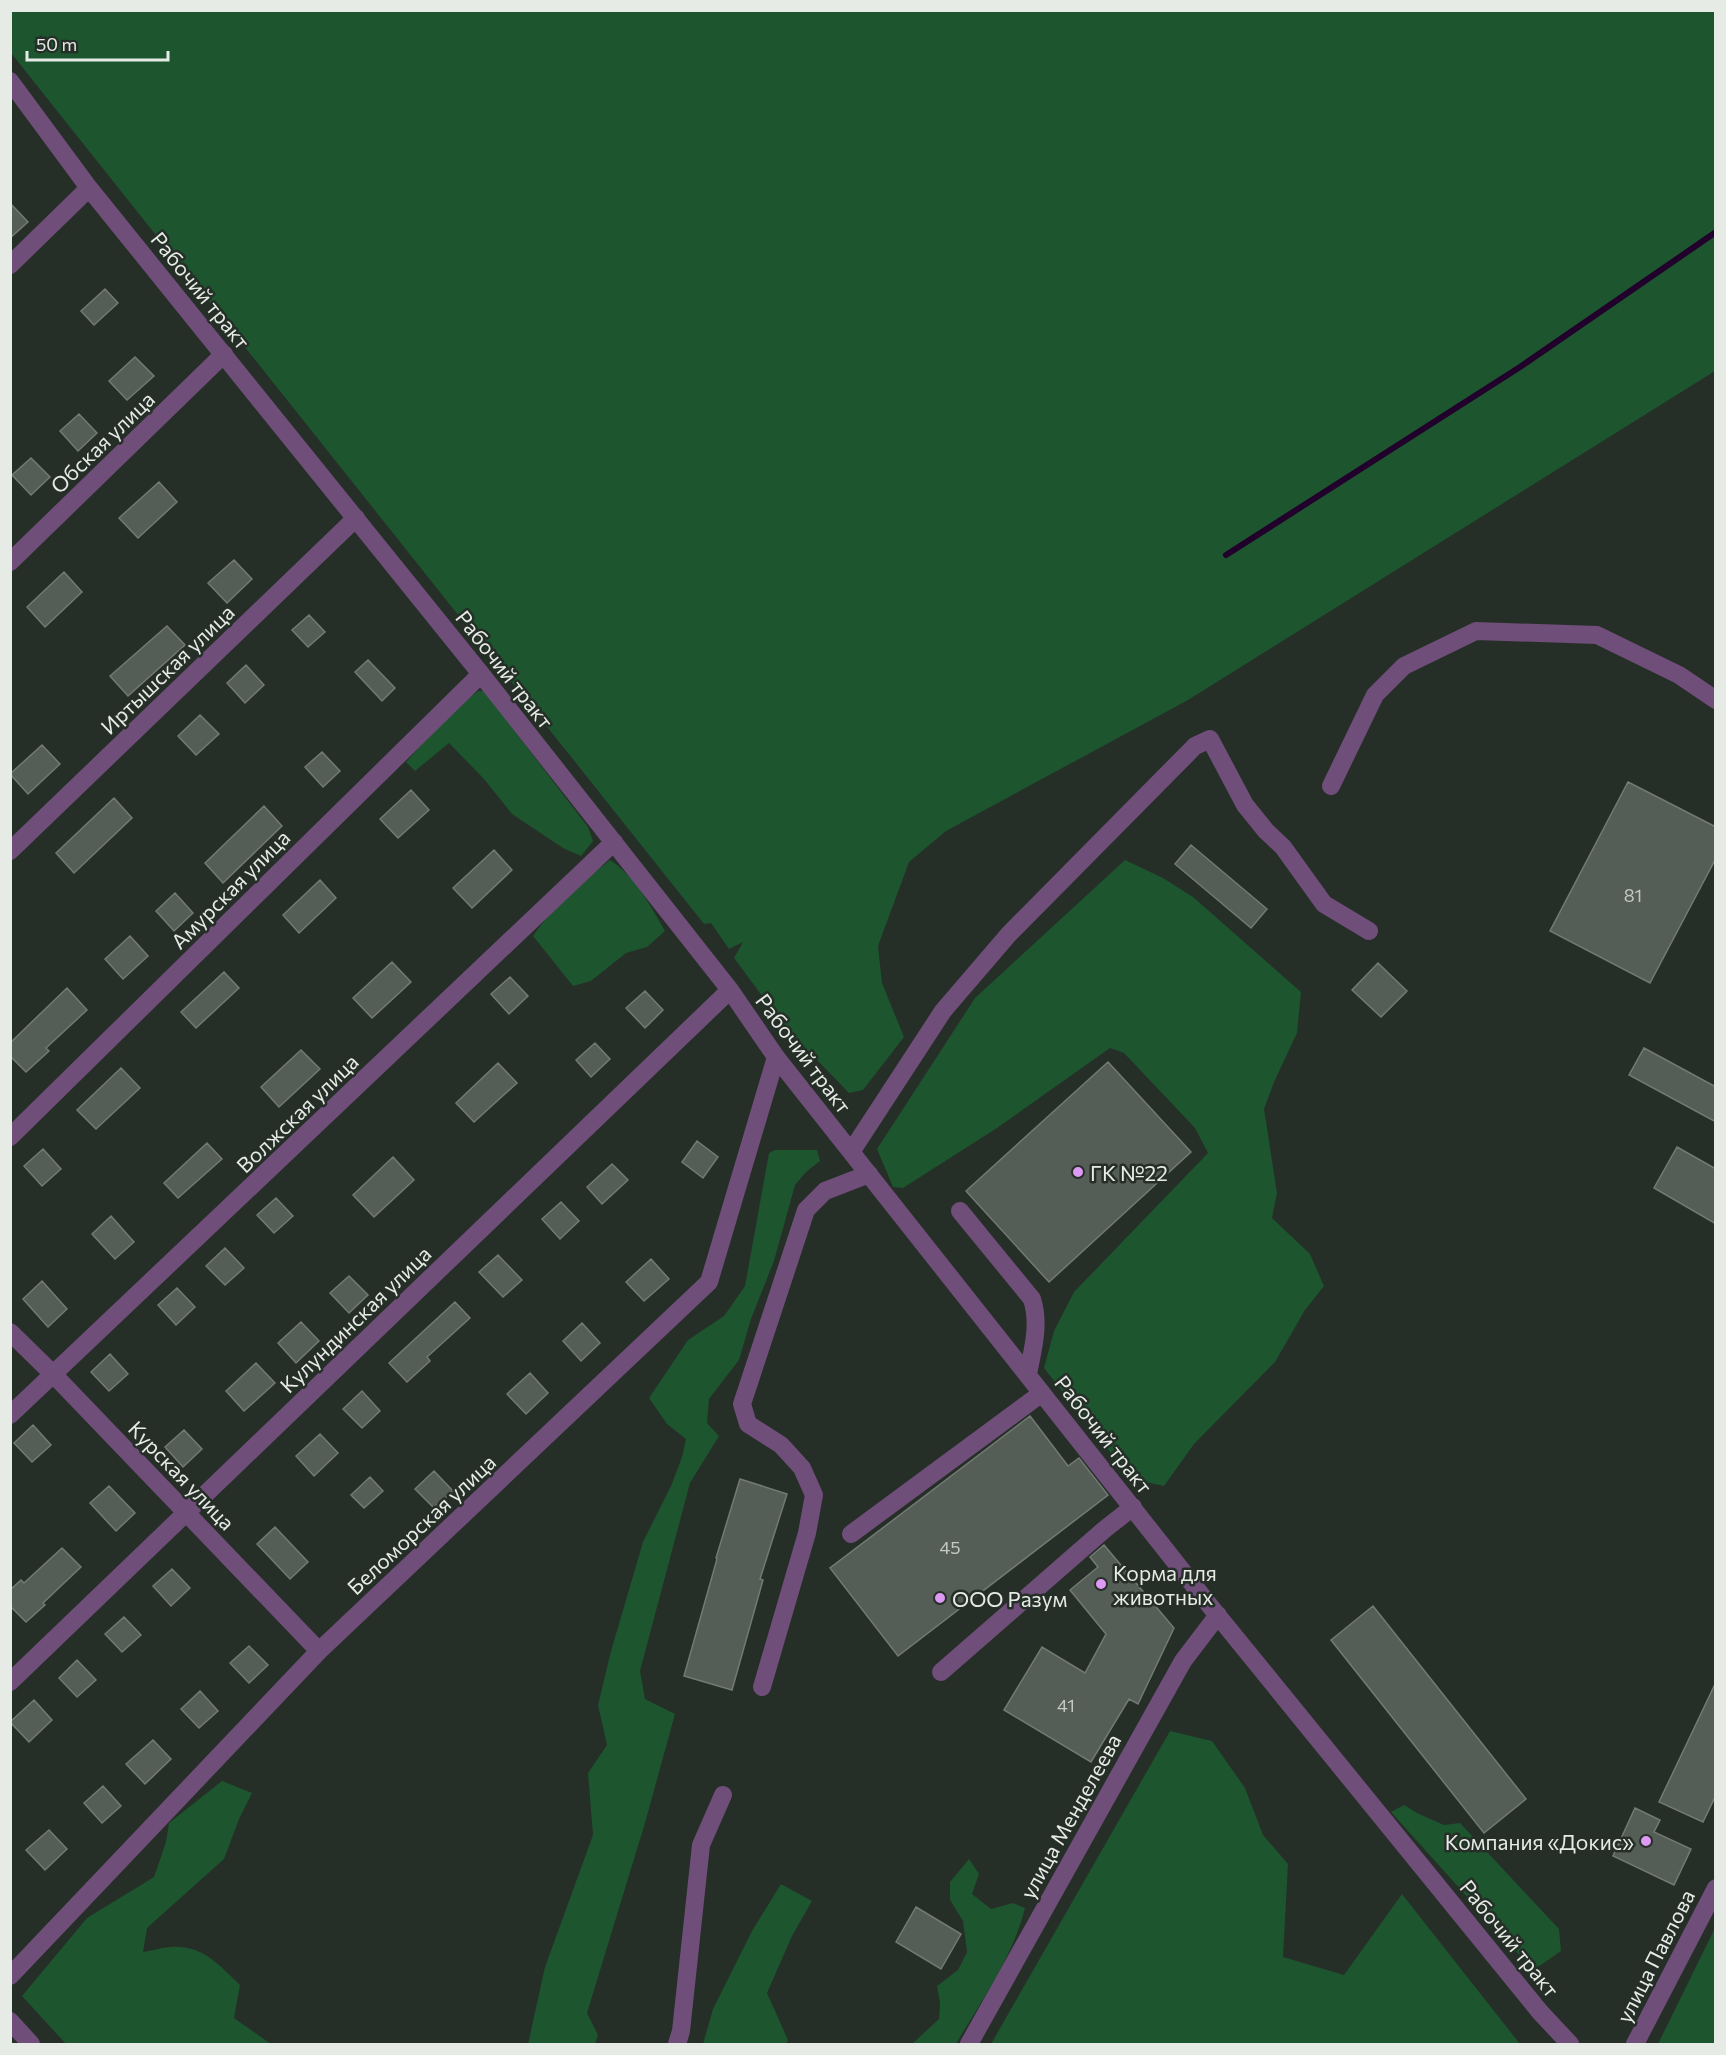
<svg xmlns="http://www.w3.org/2000/svg" width="1726" height="2055" viewBox="0 0 1726 2055" font-family="Commissioner,sans-serif">
<style>
.green{fill:#1c552e}
.lines{fill:none;stroke-linecap:round;stroke-linejoin:round}
.stream{stroke:#21002b;stroke-width:6}
.building{fill:#545d56;stroke:#727b73;stroke-width:1.5}
.minor{stroke:#6f4e79;stroke-width:18}
.poi-dot{fill:#dd99f3;stroke:#262e28;stroke-width:2}
.labels{text-anchor:middle;dominant-baseline:central;stroke-width:5;stroke-linejoin:round;paint-order:stroke}
.number-label{font-size:18px;fill:#c2c8c2}
.street-label{font-size:21px;fill:#e6ebe6;stroke:#262e28}
.poi-label{font-size:21px;fill:#e6ebe6;stroke:#262e28;text-anchor:start}
</style>
<rect width="100%" height="100%" fill="#262e28"/>
<path class="green" d="M11,10L1715,11V371L1188,700L946,831L909,862L878,946L882,983L904,1037L863,1090L849,1093L786,1028L734,958L743,942L729,949L711,923L704,924L11,53Z
M478,691H484L588,827L593,841L581,856L563,848L512,814L484,779L449,743L415,771L406,762L456,707Z
M610,860C634,875 651,906 665,931L647,947L626,953L591,981L573,986L533,936C553,906 582,882 610,860Z
M1125,860L1163,878L1193,897L1301,992L1297,1033L1274,1082L1264,1109L1277,1193L1272,1218L1310,1254L1324,1286L1305,1310L1275,1362L1194,1444L1164,1486L1131,1479L1044,1368L1054,1331L1074,1292L1208,1153L1195,1128L1124,1053L1110,1048L997,1128L903,1188L893,1187L877,1149L975,998Z
M775,1150H817L820,1161L806,1172L795,1185L774,1261L751,1319L739,1360L709,1399L707,1423L719,1436L690,1483L640,1671L645,1699L675,1714L645,1823L587,2013L598,2035L595,2044H528L545,1967L593,1835L588,1773L607,1745L598,1705L611,1651L643,1542L671,1486L682,1457L686,1439L667,1424L649,1398L688,1340L724,1316L745,1286L769,1153Z
M1170,1731L1212,1741L1245,1788L1263,1835L1288,1864L1283,1957L1344,1975L1402,1894L1520,2044H991Z
M222,1781L252,1793L239,1819L224,1859L147,1928L143,1952C152,1951 162,1947 171,1947C203,1945 219,1965 240,1985L234,2018L271,2044H66L22,1996L87,1918L154,1877L166,1842L169,1823Z
M1404,1805L1417,1813L1444,1825L1460,1823L1559,1929L1561,1951L1541,1965L1532,1969L1391,1812Z
M969,1859L979,1874L972,1894L991,1909L1013,1903L1025,1908C1013,1957 981,2001 956,2044H912L939,2019L940,2003L937,1986L958,1970L967,1952L963,1921L950,1900V1882Z
M781,1884L812,1901L792,1936L767,1993L788,2040L786,2044H703L713,2009L752,1931Z
M1715,1928V2044H1658Z"/>
<g class="lines">
<path class="stream" d="M1226,555L1520,367L1716,232"/>
</g>
<path class="building" d="M10,203L28,222L10,238Z
M105,289L118,303L94,325L81,311Z
M135,357L154,376L127,400L109,381Z
M79,414L97,433L78,451L60,431Z
M31,458L50,477L31,495L12,475Z
M159,482L177,502L138,538L119,518Z
M234,560L252,579L227,603L208,583Z
M64,572L82,592L45,627L27,607Z
M309,615L325,632L308,647L292,630Z
M167,626L185,645L128,696L110,676Z
M368,660L395,688L382,701L355,672Z
M246,665L264,685L245,703L227,683Z
M200,715L219,734L196,755L178,736Z
M42,745L60,764L28,794L10,774Z
M322,752L340,771L323,787L305,767Z
M1628,782L1716,827V858L1650,983L1550,931Z
M411,790L429,810L398,838L380,819Z
M114,798L132,818L74,873L56,853Z
M264,806L282,826L223,883L205,863Z
M1191,845L1267,909L1251,928L1175,864Z
M494,850L512,870L472,908L453,888Z
M320,880L336,898L299,933L283,915Z
M175,893L193,913L174,931L156,911Z
M130,936L148,956L123,979L105,959Z
M392,962L411,982L372,1018L353,998Z
M1378,963L1407,991L1381,1017L1352,990Z
M224,972L239,988L196,1028L181,1012Z
M510,977L528,996L509,1014L491,994Z
M67,988L87,1010L46,1048L49,1051L26,1072L10,1056V1043Z
M645,991L663,1010L645,1028L626,1008Z
M595,1043L610,1059L591,1077L576,1060Z
M1644,1048L1716,1087V1122L1629,1075Z
M301,1050L320,1069L279,1107L261,1087Z
M1108,1062L1191,1152L1049,1282L966,1191Z
M498,1063L517,1083L474,1122L456,1103Z
M121,1068L140,1088L96,1129L77,1110Z
M697,1141L718,1157L703,1178L682,1162Z
M207,1143L222,1159L178,1198L164,1183Z
M1677,1147L1716,1169V1224L1654,1188Z
M43,1149L61,1169L42,1186L24,1166Z
M393,1157L414,1180L374,1217L353,1195Z
M612,1164L628,1180L602,1204L587,1187Z
M276,1198L293,1216L274,1233L257,1215Z
M561,1202L579,1221L560,1239L542,1219Z
M111,1216L134,1242L115,1259L92,1234Z
M225,1248L244,1268L225,1285L206,1266Z
M498,1255L522,1280L503,1297L479,1272Z
M651,1259L669,1279L644,1301L626,1282Z
M349,1276L368,1295L349,1313L330,1293Z
M42,1281L67,1309L48,1327L23,1299Z
M177,1288L195,1307L176,1325L158,1305Z
M455,1302L470,1318L427,1357L430,1361L407,1382L389,1363Z
M301,1322L319,1341L296,1363L278,1343Z
M582,1323L600,1343L581,1361L563,1341Z
M110,1354L128,1374L109,1391L91,1372Z
M256,1363L275,1383L244,1411L226,1391Z
M530,1373L548,1393L526,1414L507,1394Z
M362,1391L380,1411L362,1428L343,1409Z
M1030,1416L1068,1466L1079,1458L1108,1495L898,1656L830,1568Z
M33,1425L51,1445L32,1462L14,1443Z
M184,1430L202,1449L183,1467L165,1447Z
M320,1434L338,1453L314,1476L296,1456Z
M434,1471L453,1491L434,1508L415,1489Z
M370,1477L383,1491L364,1508L351,1495Z
M740,1479L787,1494L760,1579L763,1580L732,1690L684,1676L717,1559L716,1558Z
M109,1486L135,1513L116,1531L90,1503Z
M275,1527L308,1562L290,1579L257,1544Z
M1104,1545L1174,1628L1138,1704L1129,1699L1091,1762L1004,1710L1042,1647L1085,1673L1106,1634L1070,1590L1098,1567L1090,1557Z
M62,1548L81,1567L43,1603L45,1605L26,1622L10,1606V1590L21,1580L24,1583Z
M172,1569L190,1588L171,1606L153,1586Z
M1373,1606L1526,1799L1484,1833L1331,1640Z
M124,1617L141,1635L122,1652L105,1634Z
M249,1646L268,1665L249,1683L230,1663Z
M77,1660L96,1680L77,1697L59,1678Z
M1716,1682V1795L1703,1822L1659,1802Z
M200,1691L218,1711L199,1728L181,1709Z
M34,1700L52,1720L29,1742L10,1722Z
M153,1740L171,1759L145,1784L126,1764Z
M103,1786L121,1806L102,1823L84,1803Z
M1635,1808L1660,1820L1654,1832L1691,1849L1674,1885L1613,1856Z
M49,1830L67,1849L45,1870L26,1850Z
M916,1907L961,1934L941,1969L896,1942Z"/>
<g class="lines">
<path class="minor" d="M10,81L89,188L481,674L730,990L776,1057L1214,1611L1540,2012L1570,2044
M10,265L89,188
M10,562L224,354
M1331,786L1375,695L1404,666L1476,631L1597,635L1679,675L1716,700
M10,851L356,518
M10,1137L481,674
M851,1152L943,1011L1009,934L1195,746L1210,739L1245,805L1266,831L1283,847L1324,904L1369,931
M960,1211L1032,1299C1040,1325 1033,1348 1028,1374
M10,1332L54,1375L319,1651
M10,1415L614,842
M851,1534L1042,1393
M941,1672L1105,1529L1133,1507
M10,1682L730,990
M762,1687L807,1533L814,1495L802,1468L781,1445L748,1424L742,1404L806,1210L825,1191L869,1174
M10,1976L319,1651L709,1282L776,1057
M10,2021L31,2044
M677,2044L681,2031L701,1845L723,1795
M969,2044L1183,1661L1218,1615
M1635,2044L1716,1888"/>
</g>
<g class="poi-dot">
<circle cx="1078" cy="1172" r="6"/>
<circle cx="1101" cy="1584" r="6"/>
<circle cx="940" cy="1598" r="6"/>
<circle cx="1646" cy="1841" r="6"/>
</g>
<g class="labels">
<g class="number-label">
<text x="1633" y="895">81</text>
<text x="950" y="1547">45</text>
<text x="1066" y="1705">41</text>
</g>
<g class="street-label">
<text transform="translate(201 290) rotate(51)">Рабочий тракт</text>
<text transform="translate(102 442) rotate(-44)">Обская улица</text>
<text transform="translate(167 669) rotate(-44)">Иртышская улица</text>
<text transform="translate(505 669) rotate(52)">Рабочий тракт</text>
<text transform="translate(230 889) rotate(-45)">Амурская улица</text>
<text transform="translate(804 1053) rotate(53)">Рабочий тракт</text>
<text transform="translate(297 1113) rotate(-44)">Волжская улица</text>
<text transform="translate(355 1319) rotate(-44)">Кулундинская улица</text>
<text transform="translate(1104 1434) rotate(52)">Рабочий тракт</text>
<text transform="translate(182 1475) rotate(46)">Курская улица</text>
<text transform="translate(421 1524) rotate(-43)">Беломорская улица</text>
<text transform="translate(1070 1816) rotate(-61)">улица Менделеева</text>
<text transform="translate(1510 1938) rotate(51)">Рабочий тракт</text>
<text transform="translate(1655 1956) rotate(-63)">улица Павлова</text>
</g>
<g class="poi-label">
<text x="1090" y="1172">ГК №22</text>
<text x="1113" y="1572">Корма для<tspan x="1113" dy="24">животных</tspan></text>
<text x="952" y="1598">ООО Разум</text>
<text x="1634" y="1841" text-anchor="end">Компания «Докис»</text>
</g>
</g>
<rect width="1726" height="2055" fill="none" stroke="#e6ebe6" stroke-width="24"/>
<path d="M27 51v9h141v-9" fill="none" stroke="#e6ebe6" stroke-width="3"/>
<text x="36" y="51" font-size="18" fill="#e6ebe6" stroke="#262e28" stroke-width="4.5" paint-order="stroke">50 m</text>
</svg>
